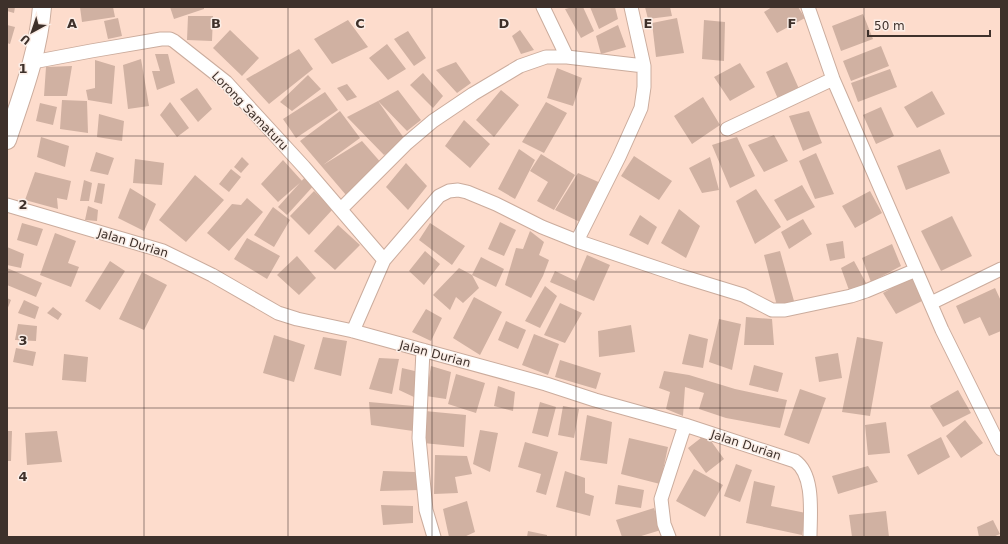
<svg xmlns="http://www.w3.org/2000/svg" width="1008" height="544" viewBox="0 0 1008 544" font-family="'DejaVu Sans',sans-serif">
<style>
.building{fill:#d0b1a2}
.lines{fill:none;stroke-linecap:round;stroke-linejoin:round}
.street-casing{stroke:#cbac9d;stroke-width:15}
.secondary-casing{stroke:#cbac9d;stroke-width:20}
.street{stroke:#fff;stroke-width:13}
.secondary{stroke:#fff;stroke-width:18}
.grid{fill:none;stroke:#3e312b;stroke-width:1;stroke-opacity:0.55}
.labels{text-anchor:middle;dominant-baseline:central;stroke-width:3;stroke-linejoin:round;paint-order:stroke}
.street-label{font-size:12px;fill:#3e312b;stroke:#fbeee7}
.grid-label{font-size:13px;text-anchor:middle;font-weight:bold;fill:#3e312b;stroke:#fbeee7;stroke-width:3;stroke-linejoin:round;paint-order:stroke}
</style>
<rect width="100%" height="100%" fill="#fddccc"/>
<path class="building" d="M7,7H15L14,13L7,11Z
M80,7H113L115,17L82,22Z
M170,7H204V9L174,19Z
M573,7H583L594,31L581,38L565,9Z
M590,7H615L618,19L599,29Z
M645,7H670L672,16L648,19Z
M772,7H798L805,18L777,33L764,12Z
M863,14L873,39L841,51L832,26Z
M188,16H213L212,41L187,40Z
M118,18L122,36L108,39L104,21Z
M677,18L684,53L656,57L652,23Z
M348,20L368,47L332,64L314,39Z
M704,20L725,22L724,61L702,59Z
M7,25L15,27L10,44L7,43Z
M618,25L626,47L601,54L596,36Z
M230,30L259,58L242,76L213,48Z
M520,30L534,50L521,54L512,36Z
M408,31L426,58L414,66L394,39Z
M387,44L406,69L388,80L369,58Z
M881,46L889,66L851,81L843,61Z
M299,49L313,69L269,104L246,79Z
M155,54H168L175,83L157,90L152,71H160Z
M141,59L149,106L128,109L123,65Z
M95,60L115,66L112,104L88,100L86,90L95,88Z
M456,62L471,83L457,93L436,70Z
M787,62L800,91L779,101L766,72Z
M740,63L755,87L730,101L714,77Z
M72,66L67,96H44L46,67Z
M557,68L582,78L573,106L547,98Z
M890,69L897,87L858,102L851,83Z
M423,73L443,96L433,108L410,85Z
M308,75L321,89L292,111L280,102Z
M347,84L357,97L347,101L337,88Z
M197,88L212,109L198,122L180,99Z
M398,90L421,120L407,131L378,101Z
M501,90L519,105L494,137L476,120Z
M932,91L945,114L917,128L904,107Z
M325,92L338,110L296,138L283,119Z
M703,97L720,125L692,144L674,116Z
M62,100L87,101L88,133L60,129Z
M378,101L406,141L384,155L347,117Z
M170,102L189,128L177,137L160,115Z
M546,102L567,113L544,153L522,142Z
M40,103L57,107L53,125L36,121Z
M881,107L894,136L876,144L863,115Z
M340,111L360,138L323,165L362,141L383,165L346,195L300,141Z
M809,111L822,143L803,151L789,116Z
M99,114L124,121L122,141L97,137Z
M464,120L490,144L470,168L445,146Z
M774,135L788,161L764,172L748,145Z
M41,137L69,146L65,167L37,157Z
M737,137L755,176L730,188L712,145Z
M519,149L535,160L515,199L498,189Z
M940,149L950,173L906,190L897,166Z
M96,152L114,158L108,175L90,171Z
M816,153L834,194L815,199L799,161Z
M541,154L575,175L554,210L537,201L548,182L530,171Z
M634,156L672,181L659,200L621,176Z
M242,157L249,164L241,173L234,167Z
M710,157L719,190L702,193L689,168Z
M135,159L164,163L162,185L133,183Z
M283,160L302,181L278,202L261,184Z
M406,163L427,186L408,210L386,187Z
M231,169L241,177L229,192L219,184Z
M35,172L71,181L67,200L57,198L58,209L25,200Z
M578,173L603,184L582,223L555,210Z
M195,175L224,200L186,242L159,220Z
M307,175L316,183L287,215L278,207Z
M84,180L92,183L89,201H80Z
M98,183L105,184L102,204L94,202Z
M802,185L815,207L787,221L774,200Z
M130,188L156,204L144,231L118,218Z
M756,189L781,227L755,244L736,201Z
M314,191L333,209L309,235L290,216Z
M870,191L882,213L855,228L842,206Z
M247,198L263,212L229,251L207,233L232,204L241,205Z
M88,206L98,210L97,221L85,220Z
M273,207L290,220L274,247L254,235Z
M679,209L700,226L686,258L661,243Z
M640,215L657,227L648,245L629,235Z
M952,216L972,256L941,271L921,231Z
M803,219L812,234L789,249L781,232Z
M500,222L516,230L504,256L488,249Z
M22,223L43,229L37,246L17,240Z
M430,223L465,246L452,265L419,240Z
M338,225L360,245L335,270L314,251Z
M530,231L544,242L539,255L549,260L543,276L531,298L505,285L516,248L523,249Z
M55,233L76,241L68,263L79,267L71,287L40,275Z
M247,238L280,256L267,279L234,259Z
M843,241L845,258L830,261L826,244Z
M892,244L901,266L871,282L862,258Z
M7,247L24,254L21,268L7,265Z
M425,251L440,264L424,285L409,271Z
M780,251L794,301L777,306L764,255Z
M587,255L610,265L594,301L550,282L555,271L576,281Z
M297,256L316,278L299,295L277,275Z
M481,257L504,269L496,287L472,275L479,288L463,303L456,297L450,310L433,295L459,268L472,275Z
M110,261L125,271L100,310L85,301Z
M854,261L866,283L850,293L841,268Z
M7,268L42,283L36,297L7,285Z
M142,272L167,285L144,330L119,319Z
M911,277L924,300L896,314L883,293Z
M545,286L557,296L540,328L525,321Z
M995,288L1001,301V331L989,336L980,317L964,324L956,306Z
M474,297L502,312L480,355L453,338Z
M7,298L11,300L7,310Z
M24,300L39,307L35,319L18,313Z
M560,303L582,313L565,343L544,335Z
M53,307L62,314L58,320L47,313Z
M426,309L442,318L431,341L412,332Z
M746,317L772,319L774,345H744Z
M719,319L741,324L732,370L709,362Z
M506,321L526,330L518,349L498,340Z
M18,324L37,326L36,341L15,340Z
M631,325L635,352L599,357L598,331Z
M534,334L559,344L548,375L522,365Z
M689,334L708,339L703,368L682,364Z
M274,335L305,345L294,382L263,373Z
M323,337L347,341L341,376L314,369Z
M857,337L883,342L870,416L842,412Z
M16,348L36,352L33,366L13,362Z
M838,353L842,378L819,382L815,357Z
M64,354L88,357L86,382L62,380Z
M379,358L399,359L392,394L369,389Z
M560,360L601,373L596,389L555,377Z
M754,365L783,373L778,392L749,385Z
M431,366L451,372L446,399L426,396Z
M402,368L419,372L416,398L399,390Z
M664,371L689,375L735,389L787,400L780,428L726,418L699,409L704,393L685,387L683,416L666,409L670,392L659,388Z
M456,374L485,383L476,413L448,404Z
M498,386L515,392L513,411L494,406Z
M800,389L826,398L809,444L784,435Z
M958,390L971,413L943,427L930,406Z
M369,402L414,406L413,431L371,425Z
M540,402L556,407L548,437L532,433Z
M563,406L579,409L574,438L558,435Z
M425,411L466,415L464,447L423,443Z
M587,415L612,422L607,464L580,460Z
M965,420L983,443L961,458L946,436Z
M886,422L890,453L868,455L865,425Z
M480,430L498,433L490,472L473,464Z
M7,431H12L11,461H7Z
M57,431L62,462L27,465L25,433Z
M706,434L724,459L706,473L688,448Z
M941,437L950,457L918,475L907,455Z
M629,438L668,447L660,484L621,474Z
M525,442L558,452L546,495L536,492L541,474L518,467Z
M435,455L467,456L472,474L455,477L458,493L434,494Z
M736,464L752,470L740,502L724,496Z
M868,466L878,482L838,494L832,476Z
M694,469L723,485L705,517L676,501Z
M383,471L415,472L420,490L380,491Z
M565,471L585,478V493L594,496L590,516L556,507Z
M754,481L775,486L771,506L806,513L802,535L746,523Z
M618,485L644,490L641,508L615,504Z
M467,501L475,532L464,537H449L443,509Z
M381,505L413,506V523L383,525Z
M654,508L661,530L638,537H622L616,520Z
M886,511L889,537H852L849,515Z
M993,520L1000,534L993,537H979L977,527Z
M528,531L547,535V537H527Z"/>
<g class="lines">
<g class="street-casing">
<path id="street" d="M543,7L567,57
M808,7L833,79L916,270L942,330L1001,449
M33,62L91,51L161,39H170L174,41L226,82L304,167L384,260
M727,129L833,79
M7,205L163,251L212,275L278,313L297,319L353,331L546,384L595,400L685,425L795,461C815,475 810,515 810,537
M341,209L407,143L433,121L473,94L520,66L546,57H567L644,66
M577,241L619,157L641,108L644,87V66L631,7
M931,303L1001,269
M353,331L384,260L439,196L449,191L458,190L467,192L496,204L542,227L577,241L681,276L743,295L772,310H785L851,296L866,291L916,270
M423,350L419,438L426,510L434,537
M669,537L664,524L661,499L685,425"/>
</g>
<g class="secondary-casing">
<path id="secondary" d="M7,140C22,95 38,54 42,7"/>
</g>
<use href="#street" class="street"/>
<use href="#secondary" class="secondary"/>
</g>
<path class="grid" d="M144,7V537M288,7V537M432,7V537M576,7V537M720,7V537M864,7V537M7,136H1001M7,272H1001M7,408H1001"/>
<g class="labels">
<g class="street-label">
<text transform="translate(250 111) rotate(46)">Lorong Samaturu</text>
<text transform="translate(133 243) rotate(17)">Jalan Durian</text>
<text transform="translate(435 354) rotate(15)">Jalan Durian</text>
<text transform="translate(746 445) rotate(18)">Jalan Durian</text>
</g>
</g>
<g class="grid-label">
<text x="72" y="28">A</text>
<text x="216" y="28">B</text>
<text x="360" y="28">C</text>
<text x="504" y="28">D</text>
<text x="648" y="28">E</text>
<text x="792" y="28">F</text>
<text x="23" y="73">1</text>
<text x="23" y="209">2</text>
<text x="23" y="345">3</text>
<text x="23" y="481">4</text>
</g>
<rect width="1008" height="544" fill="none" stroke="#3e312b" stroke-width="16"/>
<g transform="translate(32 32) rotate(220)" stroke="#fbeee7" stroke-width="3" paint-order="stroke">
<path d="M0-3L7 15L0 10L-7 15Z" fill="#3e312b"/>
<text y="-6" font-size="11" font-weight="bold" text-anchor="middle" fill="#3e312b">U</text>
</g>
<path d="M868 30v6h122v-6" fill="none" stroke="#3e312b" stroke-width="2"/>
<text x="874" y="30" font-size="12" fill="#3e312b" stroke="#fbeee7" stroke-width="3" paint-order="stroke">50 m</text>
</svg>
